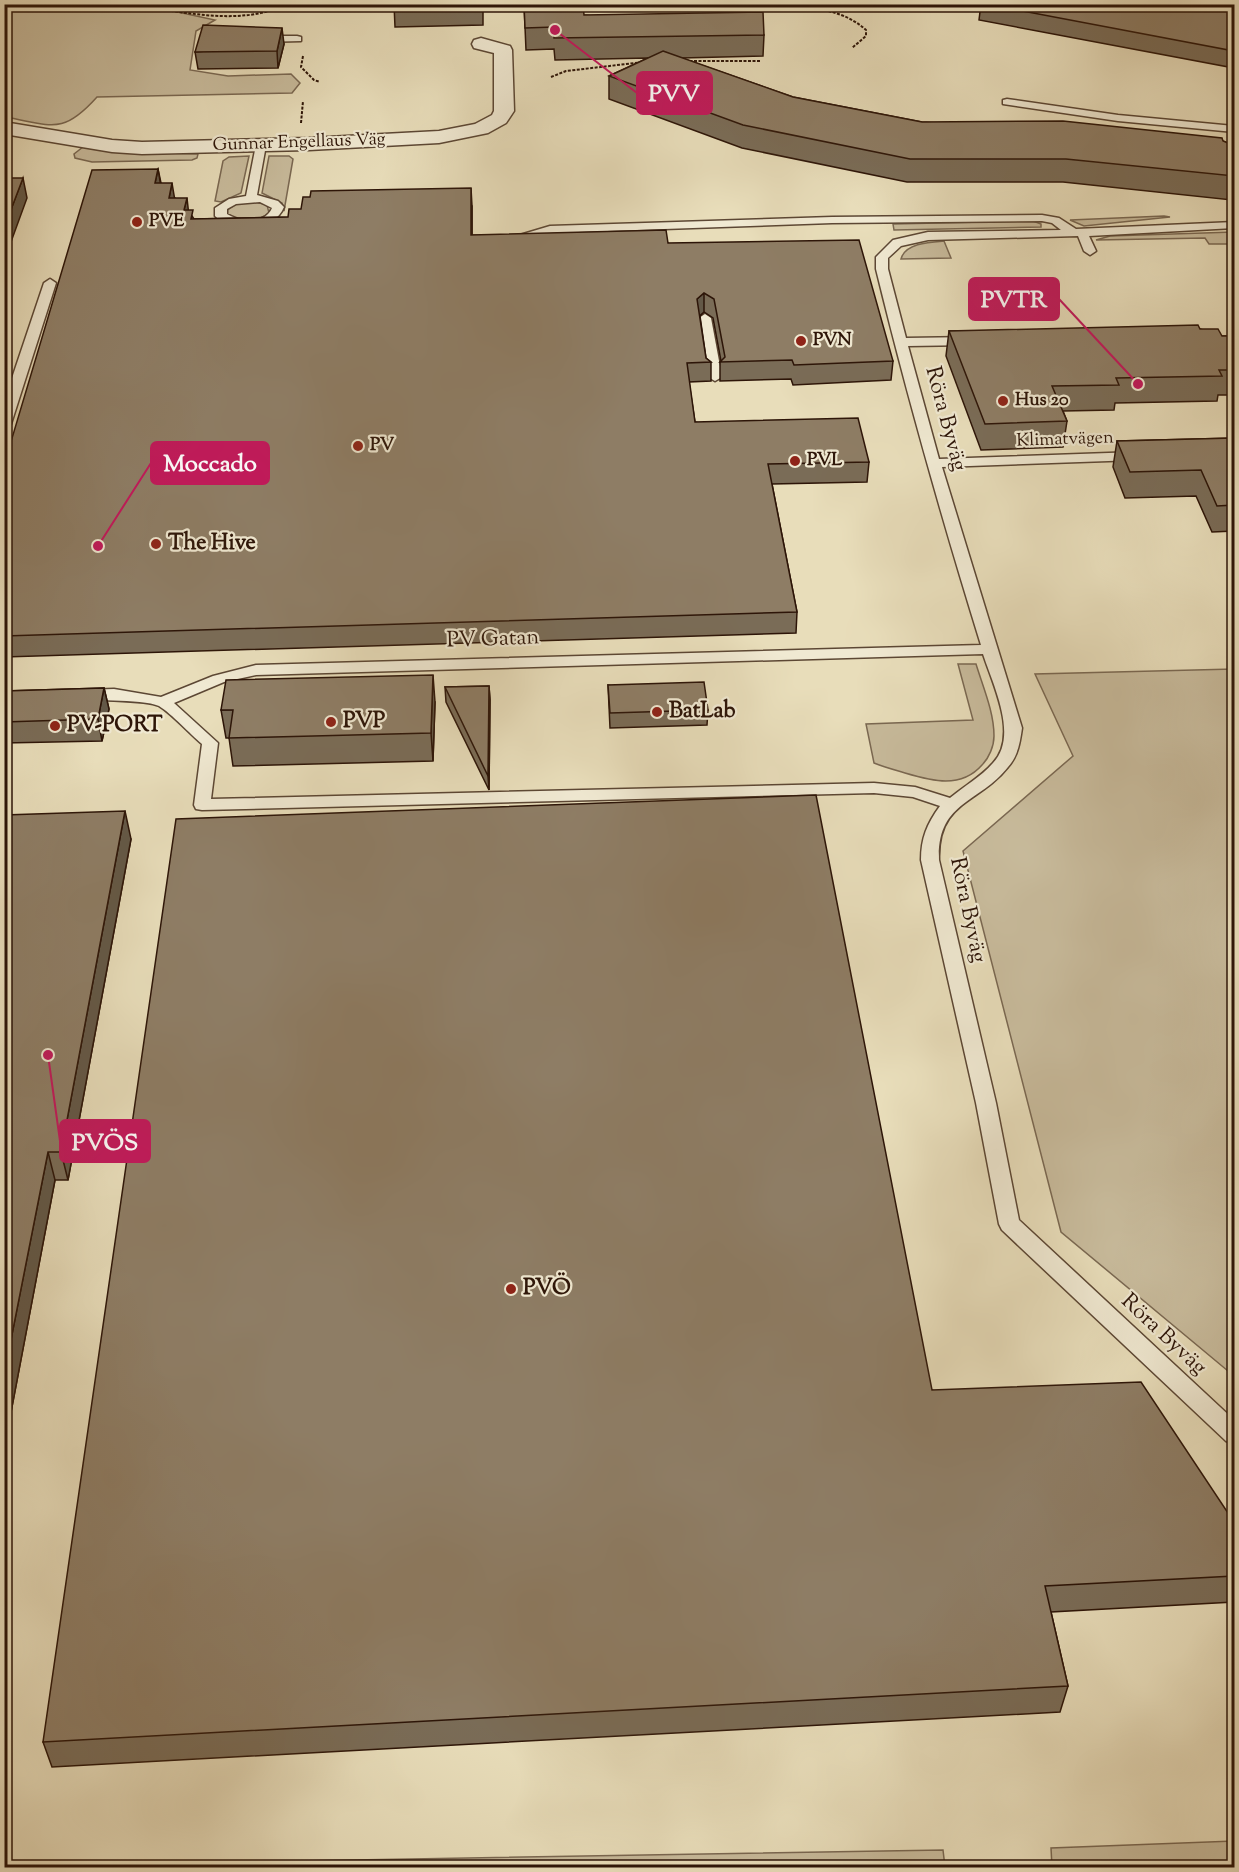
<svg xmlns="http://www.w3.org/2000/svg" width="1239" height="1872" viewBox="0 0 1239 1872" font-family="'Sorts Mill Goudy',serif">
<style>
.green{fill:#c8bb9c;stroke:#7a6852;stroke-width:1.5}
.lines{fill:none;stroke-linecap:round;stroke-linejoin:round}
.lane-casing{stroke:#5c4734;stroke-width:3}
.street-casing{stroke:#5c4734;stroke-width:3}
.path{stroke:#2d1508;stroke-width:2;stroke-dasharray:3 1.5;stroke-linecap:butt}
.lane{fill:#f0e9d2;fill-rule:evenodd}
.street{fill:#f0e9d2;fill-rule:evenodd}
.wall{fill:#7a6c57;stroke:#2d1508;stroke-width:1.5}
.shaded-wall{fill:#635847;stroke:#2d1508;stroke-width:1.5}
.building{fill:#8e7d65;stroke:#2d1508;stroke-width:1.5}
.poi-dot{fill:#8f2418;stroke:#f0e9d2;stroke-width:2}
.labels{text-anchor:middle;dominant-baseline:central;stroke-width:4.5;stroke-linejoin:round;paint-order:stroke}
.far-street-label{font-size:18px;fill:#2d1508;stroke:#f0e9d2}
.far-poi-label{font-size:18px;font-weight:bold;fill:#2d1508;stroke:#f0e9d2;text-anchor:start}
.street-label{font-size:22px;fill:#2d1508;stroke:#f0e9d2}
.poi-label{font-size:22px;font-weight:bold;fill:#2d1508;stroke:#f0e9d2;text-anchor:start}
.leader{fill:none;stroke:#c2185b;stroke-width:2}
.callout-dot{fill:#c2185b;stroke:#f0e9d2;stroke-width:2}
.callout{fill:#c2185b;stroke:#c2185b;stroke-width:2}
.callout-label{font-size:24px;text-anchor:middle;font-weight:bold;fill:#fff}
</style>
<rect width="100%" height="100%" fill="#e8ddba"/>
<filter id="stains"><feTurbulence type="fractalNoise" baseFrequency=".00333" numOctaves="4"/><feColorMatrix values="0 0 0 0 .2 0 0 0 0 .09 0 0 0 0 .02 0 0 0 .5 -.17"/></filter>
<radialGradient id="worn" r=".72"><stop offset=".6" stop-color="#630" stop-opacity="0"/><stop offset="1" stop-color="#630" stop-opacity=".3"/></radialGradient>
<path class="green" d="M4,5H145L215,20L196,31L190,70L228,76L291,74L300,83L292,93L97,97C62,136 52,125 5,117Z
M83,147L107,151L198,154L197,158L192,160L92,162L75,158L74,154Z
M249,156L241,193L221,202L215,201L223,161L229,157Z
M269,156H289L293,159L284,211L282,203L262,193Z
M256,202L267,205L269,213C256,223 241,221 227,215V210L238,203Z
M1164,216L1170,217L1084,226L1070,220Z
M1033,221L1041,224V227L894,230L893,224Z
M1234,232V235L1228,238L1234,244H1209L1205,238L1096,240L1110,236Z
M944,241L951,258L901,259C905,243 930,242 944,241Z
M958,664H976C983,687 994,712 994,736C994,746 989,758 982,765C961,789 932,781 905,773C895,770 884,767 874,763L866,724L973,720Z
M1234,669V1376L1061,1232L963,851L1073,756L1035,674Z
M1234,1841V1867H1052L1051,1848Z
M943,1850L945,1867H55L56,1865Z"/>
<g class="lines">
<g class="lane-casing">
<path id="lane" d="M297,36L301,37V41L261,42L256,39L261,36Z
M1007,99L1118,115L1234,126V132L1118,121L1003,104V100Z
M261,142L266,145L257,195L278,201L284,207C274,232 233,234 215,216V208L229,199L246,196L256,145ZM260,202L272,208C265,225 240,222 227,214V209L236,204Z
M1042,215L1059,218L1076,229L1234,222V228L1089,236L1096,251L1090,255L1084,251L1078,236L928,240L901,246L888,258V269L906,338L972,337L978,341L972,345L908,346L939,459L1137,452L1144,456L1137,460L942,467L1022,728C1020,742 1018,756 1008,767C979,804 937,801 939,860L996,1103L1019,1220L1234,1420V1444L1226,1441L1002,1230L999,1224L976,1103L921,860C921,838 927,824 940,806L913,797L874,793L202,810L196,809L194,805L202,744C190,734 172,714 159,706C142,698 82,703 75,695L83,690L114,689L161,697L213,676L256,665L981,645C942,519 907,396 876,269V257L893,240L928,232L1061,230L1052,223L1042,221L832,223L550,233L517,243L511,239L513,237L550,226L832,217ZM983,654C993,685 1019,736 993,763C981,777 964,786 950,798L915,787L874,783L211,799L218,743L174,703L224,682L256,675Z
M50,279L56,283L11,424L4,428V402L44,283Z
M705,314L711,318L722,377L715,381L708,377L699,318Z"/>
</g>
<g class="street-casing">
<path id="street" d="M481,38L510,46L512,50L514,111L506,123L488,133L439,143L309,150L142,154L112,152L4,134V122L112,140L142,142L309,138L439,131L475,124L492,115L494,111V53L474,48L472,44L474,40Z"/>
</g>
<path class="path" d="M126,4C175,10 241,28 286,4
M793,4C819,9 845,11 866,30V36L852,48
M303,56L301,67L314,80L320,82
M685,61H760
M551,77L566,71L644,62
M301,123L303,101"/>
<use href="#lane" class="lane"/>
<use href="#street" class="street"/>
</g>
<path class="wall" d="M394,4H483V25L395,27Z
M524,4L584,15L764,35L763,56L681,58L793,97L922,122L1223,141L1230,144L1234,142V186L1232,200L1063,182H907L742,148L609,99V76L648,58L555,60L554,49L526,50Z
M981,4H1234V68L979,20Z
M284,44L278,68L198,69L195,52Z
M158,169L161,183L175,198L188,210L194,219L288,217L472,206V235L668,243L893,361L891,380L793,385L791,379L720,381V362L721,361L713,318L704,312L700,316L706,358L711,362V381L689,382L695,422L869,462L867,482L772,484L797,612L796,633L4,657V465Z
M1200,329L1222,336H1234V395H1218L1217,401L1115,403L1114,410L1063,411L1067,421L1063,447L981,450L946,356L949,331Z
M1234,438V531L1212,532L1196,496L1125,498L1113,467L1117,441Z
M608,685L708,710L707,725L610,728Z
M489,686L490,700L489,790L446,702L445,687Z
M104,688L109,709L102,741L4,743V691Z
M435,702L433,761L233,766L229,738H226L221,710Z
M4,815L131,839L68,1180H55L4,1449Z
M932,1390L1234,1522V1602L1051,1612L1068,1686L1060,1712L52,1767L43,1742Z"/>
<path class="shaded-wall" d="M282,28L284,44L278,68L277,51Z
M158,169L161,187L155,183Z
M23,178L27,198L4,261V228Z
M172,183L175,201L169,198Z
M471,188L472,206V253L471,235Z
M187,198L189,216L184,210Z
M704,293V312L697,318V299Z
M433,675L435,702L433,761L431,733Z
M489,686L490,700L489,790L488,776Z
M104,688L109,709L102,741L98,719Z
M125,811L131,839L68,1180L61,1152Z
M48,1152L55,1180L4,1449V1375Z"/>
<path class="building" d="M394,4H437L394,5Z
M524,4H583L584,15L763,12L764,35L554,38V27L525,28Z
M985,4H1234V51Z
M203,25L282,28L277,51L195,52Z
M663,51L793,97L922,122L1063,121L1222,138L1223,141L1230,144L1234,142V176L1066,159H910L743,125L609,76Z
M158,169L155,183H172L169,198H187L184,210H193L191,219L288,217L289,209H301L303,197H310L311,191L471,188V235L666,230L668,243L859,240L893,361L794,365L792,360L720,362L725,357L714,299L704,293L697,299L706,358L711,362L687,363L695,422L858,418L869,462L768,464L797,612L4,636V465L92,170Z
M4,178H23L4,228Z
M1198,325L1200,329H1218L1222,336H1234V370H1219L1222,376L1116,378L1119,385L1052,386L1067,421L985,424L949,331Z
M1234,438V505L1217,506L1201,470L1130,472L1117,441Z
M433,675L431,733L229,738L233,710H221L226,680Z
M704,682L708,710L610,713L608,685Z
M489,686L488,776L445,687Z
M104,688L98,719L4,722V691Z
M816,795L932,1390L1141,1382L1234,1522V1576L1045,1586L1068,1686L43,1742L176,819Z
M125,811L61,1152H48L4,1375V815Z"/>
<g class="poi-dot">
<circle cx="137" cy="222" r="6"/>
<circle cx="801" cy="341" r="6"/>
<circle cx="1003" cy="401" r="6"/>
<circle cx="358" cy="446" r="6"/>
<circle cx="795" cy="461" r="6"/>
<circle cx="156" cy="544" r="6"/>
<circle cx="657" cy="712" r="6"/>
<circle cx="331" cy="722" r="6"/>
<circle cx="55" cy="726" r="6"/>
<circle cx="511" cy="1289" r="6"/>
</g>
<g class="labels">
<g class="far-street-label">
<text transform="translate(299 143) rotate(-2)">Gunnar Engellaus Väg</text>
<text transform="translate(1065 440) rotate(-2)">Klimatvägen</text>
</g>
<g class="far-poi-label">
<text x="149" y="222">PVE</text>
<text x="813" y="341">PVN</text>
<text x="1015" y="401">Hus 20</text>
<text x="370" y="446">PV</text>
<text x="807" y="461">PVL</text>
</g>
<g class="street-label">
<text transform="translate(945 419) rotate(75)">Röra Byväg</text>
<text transform="translate(493 640) rotate(-2)">PV Gatan</text>
<text transform="translate(967 910) rotate(78)">Röra Byväg</text>
<text transform="translate(1163 1335) rotate(43)">Röra Byväg</text>
</g>
<g class="poi-label">
<text x="168" y="544">The Hive</text>
<text x="669" y="712">BatLab</text>
<text x="343" y="722">PVP</text>
<text x="67" y="726">PV-PORT</text>
<text x="523" y="1289">PVÖ</text>
</g>
</g>
<path class="leader" d="M555 30L637 93M1138 384L1059 299M98 546L151 463M48 1055L60 1141"/>
<g class="callout-dot">
<circle cx="555" cy="30" r="6"/>
<circle cx="1138" cy="384" r="6"/>
<circle cx="98" cy="546" r="6"/>
<circle cx="48" cy="1055" r="6"/>
</g>
<g class="callout">
<rect x="637" y="72" width="75" height="42" rx="6"/>
<rect x="969" y="278" width="90" height="42" rx="6"/>
<rect x="151" y="442" width="118" height="42" rx="6"/>
<rect x="60" y="1120" width="90" height="42" rx="6"/>
</g>
<g class="callout-label">
<text x="674" y="101">PVV</text>
<text x="1014" y="307">PVTR</text>
<text x="210" y="471">Moccado</text>
<text x="105" y="1150">PVÖS</text>
</g>
<rect width="1239" height="1872" fill="none" stroke="#e8ddba" stroke-width="24"/>
<rect x="6" y="6" width="1227" height="1860" fill="none" stroke="#2d1508" stroke-width="3"/>
<rect x="12" y="12" width="1215" height="1848" fill="none" stroke="#2d1508" stroke-width="1.5"/>
<rect width="100%" height="100%" filter="url(#stains)"/>
<rect width="100%" height="100%" fill="url(#worn)"/>
</svg>
